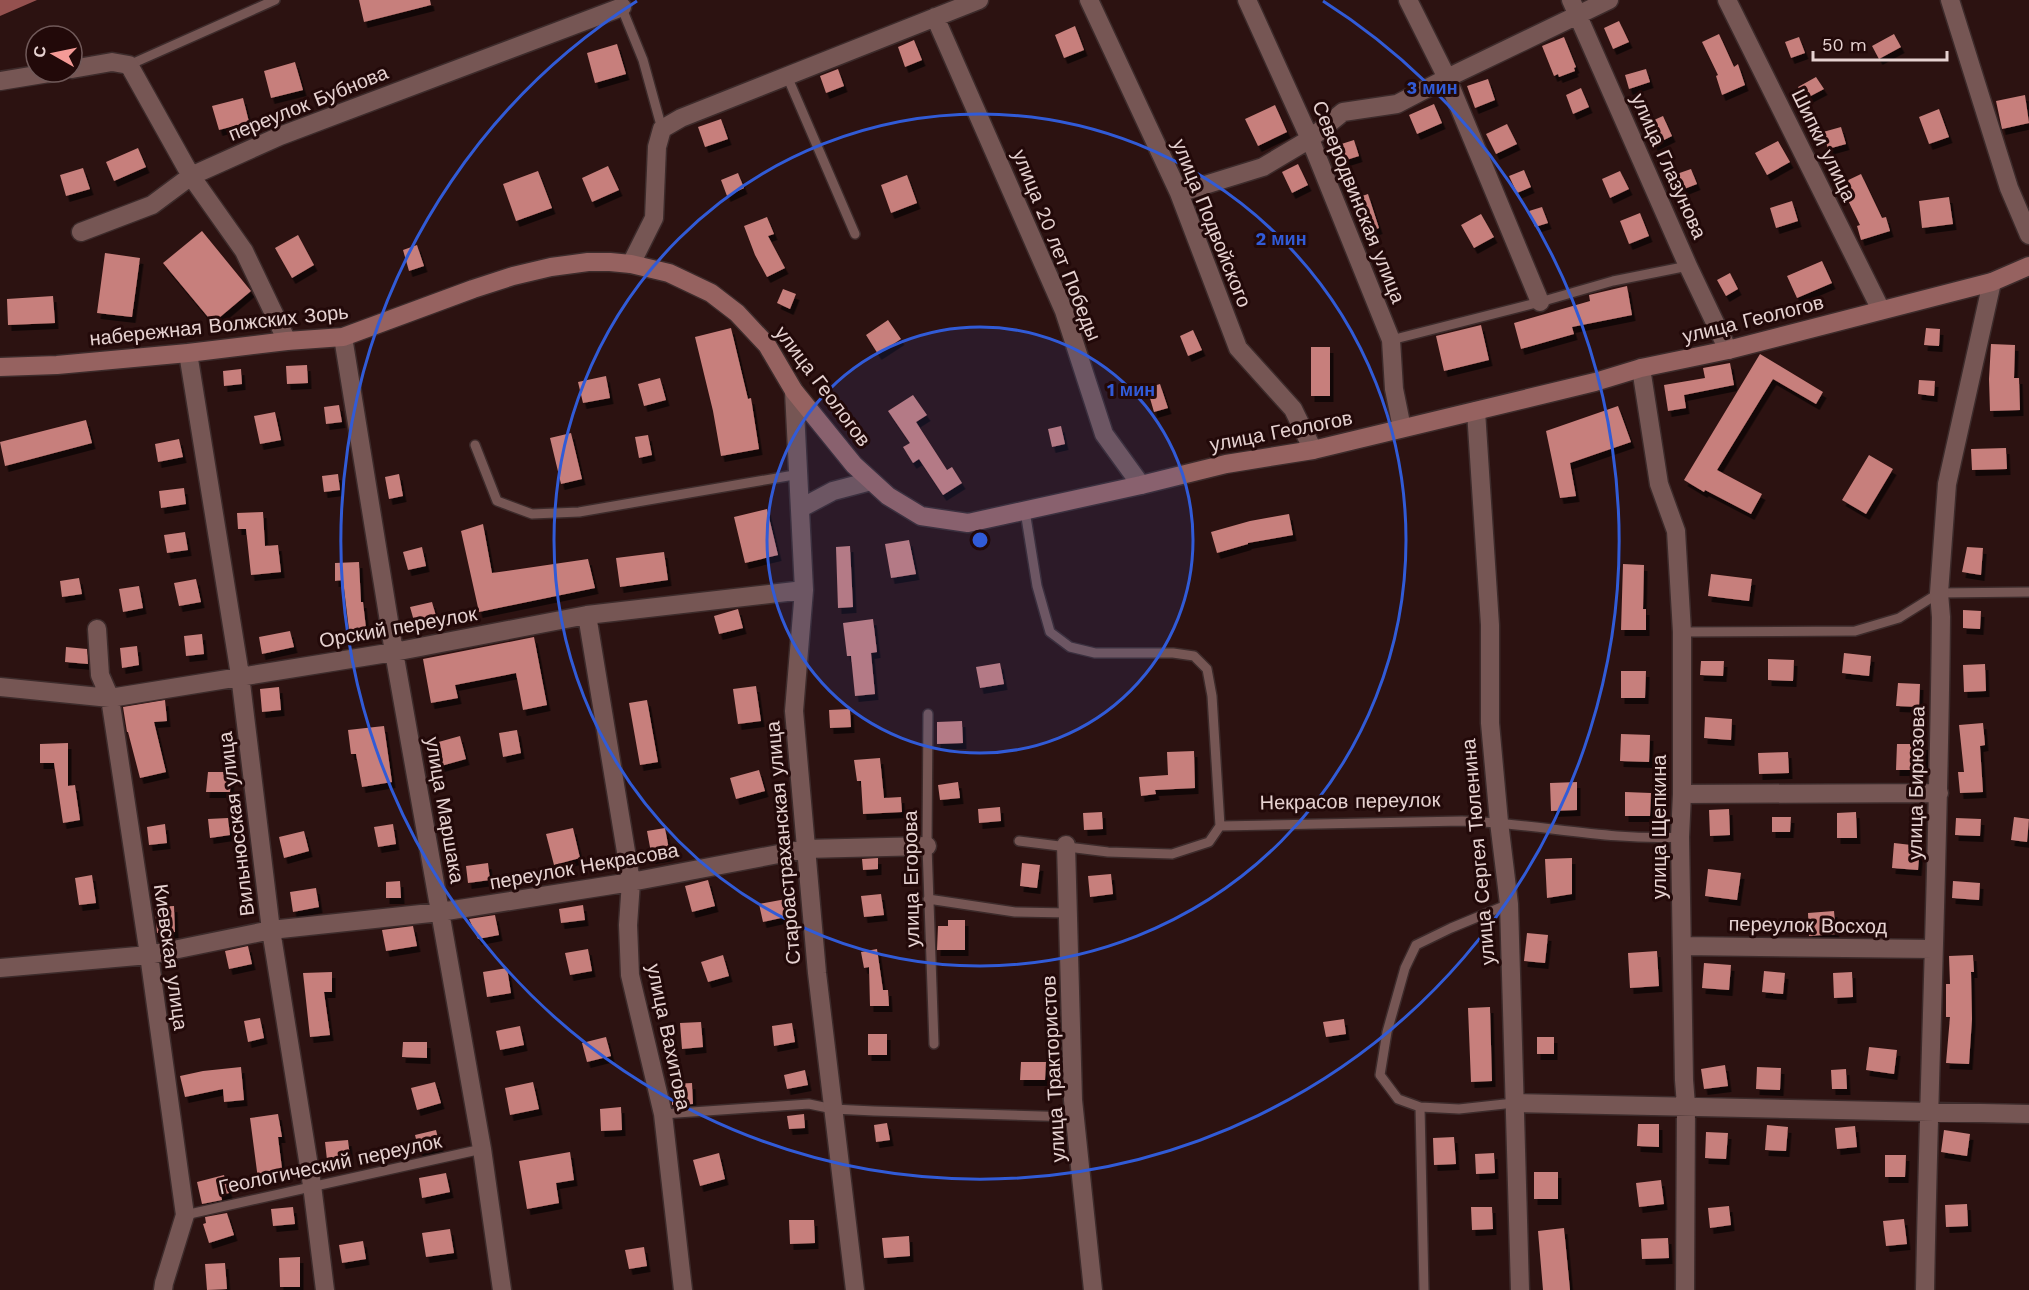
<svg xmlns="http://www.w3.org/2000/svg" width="2029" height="1290" viewBox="0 0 2029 1290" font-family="'Work Sans',sans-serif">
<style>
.water{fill:#95514f}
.building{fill:#c77f7b;filter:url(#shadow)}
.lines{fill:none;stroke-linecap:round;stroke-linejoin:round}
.lane-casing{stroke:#3d2b2b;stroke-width:12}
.street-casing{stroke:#3d2b2b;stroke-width:21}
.secondary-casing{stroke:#3d2b2b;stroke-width:21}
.lane{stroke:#765654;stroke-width:9}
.street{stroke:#765654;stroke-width:18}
.secondary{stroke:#966260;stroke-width:18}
.ring{fill:none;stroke:#315bd7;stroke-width:3}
.labels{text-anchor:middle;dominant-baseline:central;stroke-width:6;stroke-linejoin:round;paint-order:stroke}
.street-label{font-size:20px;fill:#e6d2d1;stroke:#220909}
.centre{fill:#315bd7;stroke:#220909;stroke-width:3}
.ring-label{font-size:18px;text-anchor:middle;font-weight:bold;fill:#315bd7;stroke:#220909;stroke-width:6;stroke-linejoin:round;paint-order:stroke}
</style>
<defs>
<filter id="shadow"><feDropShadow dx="3.5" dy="6" stdDeviation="0" flood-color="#0009"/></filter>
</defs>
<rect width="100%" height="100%" fill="#2c1211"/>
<path class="water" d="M0,0H37L0,16Z"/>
<path class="building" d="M359,0H430L431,5L364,22Z
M1619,21L1629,42L1613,49L1604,28Z
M1075,26L1084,50L1064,58L1055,35Z
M1719,34L1734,67L1738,64L1745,85L1722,95L1716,76L1718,75L1702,42Z
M1894,34L1901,47L1879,59L1872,46Z
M1564,37L1576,67L1574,68L1575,71L1559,77L1558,74L1554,76L1542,46Z
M1799,37L1805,53L1791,58L1785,42Z
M914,40L922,60L905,67L898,47Z
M617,44L626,74L595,83L587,53Z
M295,62L303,90L271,98L264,71Z
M838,69L844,86L826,93L820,76Z
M1646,69L1650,82L1629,89L1625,75Z
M1816,77L1824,89L1805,99L1798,87Z
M1488,79L1495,100L1475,108L1467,86Z
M1581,88L1589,107L1573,114L1566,95Z
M2025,95L2029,123L2002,129L1996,101Z
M243,98L249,122L219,130L212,106Z
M1434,104L1442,123L1417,134L1409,115Z
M1275,105L1287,132L1258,146L1245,119Z
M1939,109L1949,137L1929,144L1919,117Z
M1663,116L1672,136L1654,145L1645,124Z
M721,119L728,139L705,147L698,127Z
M1507,124L1517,144L1496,154L1486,134Z
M1841,127L1846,144L1828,149L1823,132Z
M1354,140L1359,156L1340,162L1335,146Z
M1778,141L1790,162L1767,175L1755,153Z
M138,148L146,167L114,181L106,162Z
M1298,164L1308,185L1292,193L1282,172Z
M608,166L619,190L592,202L582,178Z
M83,168L90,189L66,196L60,175Z
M1691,169L1697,184L1674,193L1668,177Z
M1524,170L1531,187L1517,193L1509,176Z
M538,171L552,208L516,221L503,184Z
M1620,171L1629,189L1610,198L1602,179Z
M738,173L744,188L727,196L721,180Z
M1861,174L1882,218L1886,217L1890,231L1861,240L1857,226L1860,225L1840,184Z
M907,175L917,203L891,213L881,185Z
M1368,194L1379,228L1364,233L1353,199Z
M1949,197L1953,224L1922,228L1919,201Z
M1792,201L1798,221L1776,228L1770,208Z
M1542,207L1548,223L1535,227L1529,211Z
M1640,213L1649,236L1629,244L1620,221Z
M1481,214L1494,237L1474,248L1461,225Z
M767,217L774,234L768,236L785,268L767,277L755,255L744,226Z
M202,231L251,291L213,323L163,263Z
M298,235L314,265L292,278L275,248Z
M417,245L424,266L409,271L403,250Z
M105,253L140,258L132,317L97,313Z
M1822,261L1832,283L1797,298L1787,276Z
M1730,273L1738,289L1726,296L1717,280Z
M1627,286L1632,315L1572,327L1574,334L1521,349L1514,323L1590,301L1589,295Z
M783,289L796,294L790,309L777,303Z
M53,296L55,323L8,325L7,299Z
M888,320L901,339L878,354L866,335Z
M1481,325L1489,360L1444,371L1436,336Z
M731,328L748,399L751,398L759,449L721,456L713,411L695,337Z
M1926,328L1940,329L1939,346L1924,345Z
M1193,330L1202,350L1188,356L1180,336Z
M1991,344L2015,345L2014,378H2019L2020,410L1990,411L1989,379Z
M1311,347H1330V396H1311Z
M1760,354L1823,392L1816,404L1773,379L1717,470L1762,494L1751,514L1705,490L1704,492L1684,480Z
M1730,363L1734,385L1684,395L1686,408L1668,411L1664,385L1705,378L1703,368Z
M307,365L308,383L287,384L286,366Z
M241,369L242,384L224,386L223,371Z
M606,376L610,398L583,403L578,382Z
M660,378L666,400L644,406L638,384Z
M1919,380L1935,381L1934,396L1918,394Z
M1160,384L1168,408L1154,412L1147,388Z
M913,395L927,415L916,422L947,470L952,467L962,483L943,495L919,459L913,463L903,447L910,443L888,411Z
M339,405L342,422L326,424L324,407Z
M1618,406L1631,442L1570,463L1576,496L1560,498L1546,431Z
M275,412L281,440L260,444L254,416Z
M86,420L92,443L5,466L0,442Z
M1061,426L1065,444L1052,447L1048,429Z
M571,433L582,479L561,484L550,438Z
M648,435L652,455L639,458L635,437Z
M179,439L183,457L158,462L155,444Z
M2006,448L2007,469L1972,470L1971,449Z
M1869,455L1893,469L1866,514L1842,500Z
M338,474L340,490L324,492L322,476Z
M399,474L403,496L389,499L385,477Z
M184,488L186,504L161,508L159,491Z
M767,509L778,555L745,563L734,517Z
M263,512L265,546L278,545L281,572L251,575L246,529H238L237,513Z
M1289,514L1293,535L1248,543V544L1217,553L1211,532L1250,521Z
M483,524L492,573L588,559L595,588L479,612L461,531Z
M185,532L188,550L167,553L164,535Z
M909,540L916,574L891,578L885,544Z
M850,546L853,607L838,608L836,547Z
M422,547L426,566L408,570L403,552Z
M1967,547L1983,548L1981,575L1962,572Z
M664,552L668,580L620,587L616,558Z
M359,562L361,602H363L366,628L349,630L343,580L335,581V563Z
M1623,564L1644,565L1643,609H1646V630H1621Z
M1711,574L1752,579L1749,601L1708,596Z
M79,578L82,594L62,597L60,581Z
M196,579L201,602L179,606L174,583Z
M139,586L143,608L123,612L119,589Z
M432,602L436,616L414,621L410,607Z
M738,609L743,628L719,634L714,616Z
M1963,610L1981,611L1980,629L1963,628Z
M873,619L877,652L871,653L875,694L855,696L851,656H847L843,623Z
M290,631L294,647L262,654L259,637Z
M202,634L204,654L186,656L184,636Z
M534,637L547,705L523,710L516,673L455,685L458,698L431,703L423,659Z
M137,646L139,665L122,668L120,648Z
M66,647L87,649L88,664L65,662Z
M1844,653L1871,656L1869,676L1842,673Z
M1768,659L1794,660L1793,681L1768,680Z
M1701,661H1724L1723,676L1700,675Z
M1000,663L1004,684L980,688L976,667Z
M1985,664L1986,691L1964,692L1963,665Z
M1621,671H1646L1645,698H1621Z
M1898,683L1920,684L1919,707L1896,706Z
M756,686L761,721L738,724L733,689Z
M279,687L281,710L262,712L260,689Z
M165,700L167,721L154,722L166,772L140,778L128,732H127L123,707Z
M647,700L658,762L640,765L629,703Z
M850,709L851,727L830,728L829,710Z
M1705,717L1732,719L1731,740L1704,738Z
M962,721L963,743L937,744V722Z
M1983,723L1985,745L1980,746L1983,792L1960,793L1958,772H1964L1959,725Z
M384,726L392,782L362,787L356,754H351L348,730Z
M517,730L521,753L503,757L499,733Z
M1621,734L1650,735L1649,762L1620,761Z
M460,736L466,759L441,766L435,743Z
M68,743V786L75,785L80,820L63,823L54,763H40V744Z
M1897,744H1925V770H1896Z
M1194,751L1195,788L1155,790L1156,794L1141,796L1139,777L1168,775L1167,752Z
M1788,752L1789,773L1759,774L1758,753Z
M880,758L884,798L901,797L902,812L863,814L861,781H857L854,760Z
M759,770L765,791L736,799L730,778Z
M208,772H231L230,792H206Z
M958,782L960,798L940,800L938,785Z
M1577,782V810L1551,811L1550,783Z
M1625,792L1651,793L1650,816H1625Z
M1000,807L1001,821L979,823L978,809Z
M1729,809L1730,835L1710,836L1709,810Z
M1102,812L1103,829L1084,830L1083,813Z
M1856,812L1857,838H1837V813Z
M1772,817H1791L1790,832H1772Z
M2014,817L2029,819L2027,842L2011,840Z
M228,818L230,835L210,838L208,819Z
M1956,818L1981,819L1980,836L1955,835Z
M165,824L167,843L149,845L147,827Z
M393,824L396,844L378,847L374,827Z
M573,828L580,858L554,865L546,834Z
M665,828L670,855L652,858L647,831Z
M304,831L309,851L284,858L279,837Z
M1894,843L1920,846L1918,870L1892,868Z
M878,858V869L863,870L862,859Z
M1572,858V894L1547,898L1545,859Z
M488,863L490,880L468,883L466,866Z
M1022,863L1040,865L1037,888L1020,886Z
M1708,869L1741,873L1737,900L1705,896Z
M1111,874L1113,894L1090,897L1088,876Z
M92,875L96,903L79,905L75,878Z
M708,880L715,906L692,912L685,886Z
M400,881L401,898H386V882Z
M1953,881L1980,883L1979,900L1952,898Z
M316,888L319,907L293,912L290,892Z
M881,894L884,915L864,917L861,896Z
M786,899L790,916L763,922L759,904Z
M583,905L585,920L561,923L559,909Z
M174,906L175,932L157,933L155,907Z
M1834,911L1836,934L1809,936L1808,913Z
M495,915L499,935L478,939L469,919Z
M948,920H965V950H937L938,926H948Z
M413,926L417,946L386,951L382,930Z
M1527,933L1548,935L1545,963L1524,961Z
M248,946L252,964L229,969L225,951Z
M588,949L592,971L570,975L565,953Z
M877,949L883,990H888L889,1006H870L869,967L864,968L861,952Z
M1657,951L1659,986L1630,988L1628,953Z
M723,955L729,976L708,982L701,962Z
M1973,955L1974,972H1971L1972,1019L1969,1064L1946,1063L1950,1017H1946V984H1950L1949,956Z
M1704,963L1731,965L1729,990L1702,988Z
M507,968L511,993L487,997L483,972Z
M1764,971L1785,973L1783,994L1762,992Z
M332,972V992H324L330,1035L310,1037L303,973Z
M1852,972L1853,997L1834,998L1833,973Z
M1490,1007L1492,1081L1471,1082L1468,1008Z
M260,1018L264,1038L248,1042L244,1021Z
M1344,1019L1346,1034L1326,1037L1323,1022Z
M701,1022L703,1047L682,1049L680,1023Z
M792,1023L795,1042L774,1046L772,1026Z
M520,1026L524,1045L500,1050L496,1031Z
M868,1034H887V1055H868Z
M606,1037L611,1056L587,1062L582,1043Z
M1537,1037H1554V1054H1537Z
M403,1042H427V1058L402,1057Z
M1869,1047L1897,1050L1894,1074L1866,1070Z
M1021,1062H1046L1045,1080H1020Z
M1725,1065L1728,1086L1704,1089L1701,1069Z
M241,1067L244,1100L224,1102L223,1089L185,1097L180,1076L203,1071Z
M1757,1067L1781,1068L1780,1090L1756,1089Z
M1846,1069L1847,1089H1832L1831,1070Z
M805,1070L808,1085L787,1089L784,1075Z
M435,1082L441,1103L417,1110L411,1088Z
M533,1082L539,1109L510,1115L505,1088Z
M692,1083L693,1104L672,1105V1084Z
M621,1107L622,1130L601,1131L600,1109Z
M278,1114L282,1137H278L283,1176L258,1179L250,1118Z
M804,1114L805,1128L789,1129L787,1116Z
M887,1123L890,1140L876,1142L874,1125Z
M1638,1124H1659V1147L1637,1146Z
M1767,1125L1788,1127L1786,1151L1765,1150Z
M1855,1126L1857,1147L1837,1149L1835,1128Z
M436,1130L440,1146L419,1151L415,1135Z
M1944,1130L1970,1134L1967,1156L1941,1152Z
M1706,1132L1728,1133L1726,1159L1705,1158Z
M1454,1137L1456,1164L1434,1165L1433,1138Z
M348,1140L350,1157L327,1160L325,1142Z
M570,1152L574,1180L556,1183L559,1203L527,1209L519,1161Z
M719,1153L725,1179L700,1186L693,1160Z
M1494,1153L1495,1173L1476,1174L1475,1154Z
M1885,1155H1906L1905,1177H1885Z
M1534,1172H1558V1199H1534Z
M446,1173L450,1192L422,1198L419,1178Z
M224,1175L229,1193L221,1195L222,1200L202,1204L197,1182Z
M1661,1180L1664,1204L1639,1207L1636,1183Z
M1967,1204L1968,1226L1946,1227L1945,1205Z
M1729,1206L1731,1225L1710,1228L1708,1208Z
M293,1207L295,1224L273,1226L271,1209Z
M1471,1207H1492L1493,1229L1472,1230Z
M227,1213L234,1235L209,1243L203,1224L206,1223L205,1217Z
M1904,1219L1907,1244L1886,1246L1883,1221Z
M789,1220H814L815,1243L790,1244Z
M1564,1228L1570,1290H1543L1538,1231Z
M450,1229L454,1253L426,1257L422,1233Z
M909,1236L910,1256L884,1258L882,1238Z
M1668,1238L1669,1258L1642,1259L1641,1239Z
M363,1241L366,1259L342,1263L339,1245Z
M644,1247L647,1266L629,1269L625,1250Z
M300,1257V1287H280L279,1258Z
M225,1263L227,1289L207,1290L205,1264Z"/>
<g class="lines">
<g class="lane-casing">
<path id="lane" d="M621,6L643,60L662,129
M129,65L275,0
M787,76L855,234
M1391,340L1540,302L1613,281L1688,266
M475,445L497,501L532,514L579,512L800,474
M1025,511L1037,586L1050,632L1070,647L1095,653H1173L1194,656L1207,669L1212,696L1220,826
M1682,632L1855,631L1899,618L1939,593L2029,592
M928,714L927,846L934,1044
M1019,841L1108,852L1172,854L1209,842L1220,826L1462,821C1535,823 1607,841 1680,837
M928,899L1015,912L1068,913
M1420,1107L1459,1109L1514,1103
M663,1114L809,1104L833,1109L874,1111L1075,1117
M185,1215L482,1149
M1424,1290L1420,1107L1398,1099L1380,1075L1387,1032L1405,968L1416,945L1451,928L1509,904"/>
</g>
<g class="street-casing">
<path id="street" d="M1089,0L1179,193L1238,348L1293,409L1313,450
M1247,0L1310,139L1391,340L1394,389L1402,428
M1408,0L1447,78L1540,302
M1571,0L1688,266L1728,350
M1727,0L1881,310
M1950,0L2009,188L2029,235
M935,17L1064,311L1104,434L1141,485
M72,69L112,62L129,65L191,176L152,205L81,232
M0,81L55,72
M1179,193L1263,167L1310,139L1343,112L1397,104L1447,78L1609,0
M631,264L654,218L657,147L662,129L681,118L979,0
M343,337L394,652L482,1149L502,1290
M287,341L244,251L191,176L280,136L622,7
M188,353L240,675L271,930L312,1185L325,1290
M1641,368L1659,484L1676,531L1682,632V794L1680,837L1684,1080L1686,1105L1685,1290
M794,391L804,590L794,711L817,973L855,1290
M1476,411L1490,625V723L1499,822L1509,904L1520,1290
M801,508L833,491L871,481
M587,615L631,882L628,925L630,975L663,1114L683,1290
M97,629L100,675L110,698L149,955L185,1215L164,1283L163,1290
M0,687L110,698L394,652L587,615L804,590
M1682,794L1939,793
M1066,845L1073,1100L1093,1290
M1682,946L1933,949
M0,968L149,955L271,930L440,912L631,882L805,849L927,846
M1514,1103L2029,1114
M1925,1290C1929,1066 1939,841 1941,617L1939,593L1947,484L1992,282"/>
</g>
<g class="secondary-casing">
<path id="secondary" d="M0,367L57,365L188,353L287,341L343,337L473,289L513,276L551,267L588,262H610L631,264L669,273L711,293L737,313L767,345L794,391L854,465L888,496L921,516L968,523L1141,485L1226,464L1313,450L1595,382L1641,368L1728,350L1992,282L2029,266"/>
</g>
<use href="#lane" class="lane"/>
<use href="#street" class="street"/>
<use href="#secondary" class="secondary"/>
</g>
<circle cx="980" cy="540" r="213" fill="#315bd7" fill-opacity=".12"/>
<g class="ring">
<circle cx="980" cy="540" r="213"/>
<circle cx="980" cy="540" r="426"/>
<path d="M1323 1A639 639 0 1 1 637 1"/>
</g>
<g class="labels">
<g class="street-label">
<text transform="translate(308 103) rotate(-22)">переулок Бубнова</text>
<text transform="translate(1824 145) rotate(64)">Шипки улица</text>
<text transform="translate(1669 166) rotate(66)">улица Глазунова</text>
<text transform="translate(1359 202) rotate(68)">Северодвинская улица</text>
<text transform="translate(1212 223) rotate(68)">улица Подвойского</text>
<text transform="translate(1057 245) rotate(68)">улица 20 лет Победы</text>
<text transform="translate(1753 319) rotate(-14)">улица Геологов</text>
<text transform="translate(219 325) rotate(-6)">набережная Волжских Зорь</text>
<text transform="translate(823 386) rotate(53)">улица Геологов</text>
<text transform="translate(1281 431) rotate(-11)">улица Геологов</text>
<text transform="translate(398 627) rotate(-10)">Орский переулок</text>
<text transform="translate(1916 783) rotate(-89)">улица Бирюзова</text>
<text transform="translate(1350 801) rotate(-1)">Некрасов переулок</text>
<text transform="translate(445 810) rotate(80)">улица Маршака</text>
<text transform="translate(236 824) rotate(-97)">Вильнюсская улица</text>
<text transform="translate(1659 827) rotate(-90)">улица Щепкина</text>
<text transform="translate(783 843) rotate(-95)">Староастраханская улица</text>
<text transform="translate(1478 852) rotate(-95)">улица Сергея Тюленина</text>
<text transform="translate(584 866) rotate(-10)">переулок Некрасова</text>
<text transform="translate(911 879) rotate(-91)">улица Егорова</text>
<text transform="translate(1808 925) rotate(1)">переулок Восход</text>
<text transform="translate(171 957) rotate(82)">Киевская улица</text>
<text transform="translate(669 1037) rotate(78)">улица Вахитова</text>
<text transform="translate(1053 1069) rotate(-93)">улица Трактористов</text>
<text transform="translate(330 1164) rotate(-12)">Геологический переулок</text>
</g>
</g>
<circle cx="980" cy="540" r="9" class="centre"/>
<g class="ring-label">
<text x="1432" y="94">3 мин</text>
<text x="1281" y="245">2 мин</text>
<text x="1131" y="396">1 мин</text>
</g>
<g transform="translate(54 54) rotate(279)"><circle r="28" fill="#220909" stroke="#705959" stroke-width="1.5"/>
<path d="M0-4.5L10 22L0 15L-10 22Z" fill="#f59b97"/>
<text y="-9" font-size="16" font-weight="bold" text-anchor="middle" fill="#e6d2d1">С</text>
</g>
<path d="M1813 51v9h134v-9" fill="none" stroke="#e6d2d1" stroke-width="3"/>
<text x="1822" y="51" font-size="18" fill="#e6d2d1" stroke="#220909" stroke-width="4.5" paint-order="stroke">50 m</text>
</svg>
